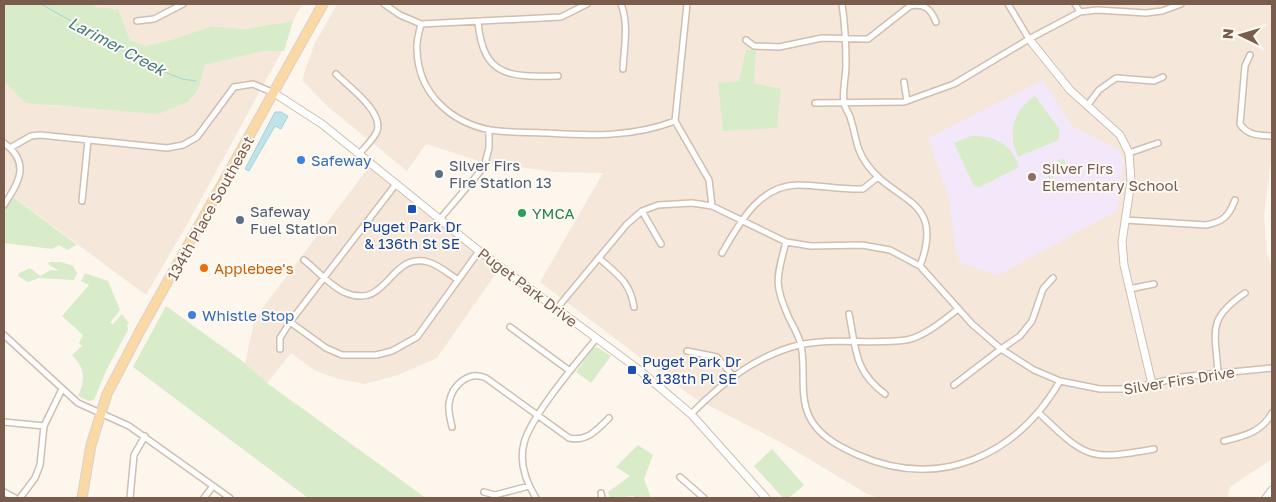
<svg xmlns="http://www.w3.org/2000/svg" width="1276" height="502" viewBox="0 0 1276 502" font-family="'Golos Text',sans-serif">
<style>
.residential{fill:#f5e8da}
.education{fill:#f3e8fa}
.green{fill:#d8ecc9}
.water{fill:#bfe3e8;stroke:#a5d3da}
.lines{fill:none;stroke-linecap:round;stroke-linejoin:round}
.stream{stroke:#a5d3da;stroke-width:1}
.minor-casing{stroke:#d1beb0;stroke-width:8}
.tertiary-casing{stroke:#d1beb0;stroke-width:9}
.primary-casing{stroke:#dad1cd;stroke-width:11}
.minor{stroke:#fff;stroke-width:5}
.tertiary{stroke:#fff;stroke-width:7}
.primary{stroke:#fbd9a5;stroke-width:9}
.shop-dot{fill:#3f7fe0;stroke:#fffaf3;stroke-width:2}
.service-dot{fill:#5c6f8a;stroke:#fffaf3;stroke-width:2}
.education-dot{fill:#8d6e63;stroke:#fffaf3;stroke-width:2}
.transit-dot{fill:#1a4fb4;stroke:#fffaf3;stroke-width:2}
.leisure-dot{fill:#2e9e5b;stroke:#fffaf3;stroke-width:2}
.food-dot{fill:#e8710a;stroke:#fffaf3;stroke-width:2}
.labels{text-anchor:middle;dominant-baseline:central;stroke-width:4;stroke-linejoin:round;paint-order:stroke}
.shop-label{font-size:15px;fill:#366cbe;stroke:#fffaf3;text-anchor:start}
.service-label{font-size:15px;fill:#4e5e75;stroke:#fffaf3;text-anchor:start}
.education-label{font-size:15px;fill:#785e54;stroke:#fffaf3;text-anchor:start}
.street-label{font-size:15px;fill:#7a5c4d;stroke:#fffaf3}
.leisure-label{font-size:15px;fill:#27864d;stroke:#fffaf3;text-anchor:start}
.transit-label{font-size:15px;fill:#164399;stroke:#fffaf3}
.food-label{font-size:15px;fill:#c56008;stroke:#fffaf3;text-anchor:start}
.water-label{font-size:16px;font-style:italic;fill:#437c86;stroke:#fffaf3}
</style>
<rect width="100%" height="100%" fill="#fdf6ec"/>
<path class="residential" d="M94,4H302L293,21L244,29L212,26L171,40L144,46L130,40L118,9L95,7Z
M337,4H1272V151L1264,217L1267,253L1272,268V459L1230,487L1227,498H878L867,494L784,444L694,398L540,282L603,173L554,172L479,161L426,144L407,171L328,107L302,80L314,45Z
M268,49H283L188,223L146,295L4,190V82L53,106L109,109L199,88L205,65Z
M372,163L501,266L437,358L398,375L365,384L338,379L314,370L291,353L267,383L245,363L255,318Z"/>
<path class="education" d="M1043,80L1072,126L1119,150L1124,163L1117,211L998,275L961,263L956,252L949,198L928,138Z"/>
<path class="green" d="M4,4H94L95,7L118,9L130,40L145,46L171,40L212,26L244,29L293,21L284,51H262L205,65L199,88L188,102L158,114L26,103L4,82Z
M746,50H756L754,83L781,89L777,128L723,131L718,83L739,81Z
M1035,96L1060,130L1058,140L1018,157C1007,134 1013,110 1035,96Z
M971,136C994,135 1012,144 1019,167L980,187L974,186L954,143Z
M1063,158L1068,169L1049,179L1045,168Z
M13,197L77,245L67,250L59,245L52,249L4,243V210Z
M49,262H61L73,266L77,273L74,280L39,278L28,282L18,276L19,273L30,268L40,276L51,270L59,271L48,264Z
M85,273L108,281L120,310L110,323L113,324L122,314L129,323L127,325L128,330L106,371L94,400L89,401L78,396C86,380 85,368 72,355L82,346L79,343L83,335L62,316L89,285L81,281Z
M166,306L245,363L267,383L426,498H308L133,367Z
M597,347L611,356L591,383L576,372L593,348Z
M638,445L653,455L644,479L651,498H634L633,496L610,498L608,492L630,476L616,467Z
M772,449L804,485L789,498H783L754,466Z"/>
<path class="water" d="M275,112H281L288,116L281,129L275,126L249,171L245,169Z"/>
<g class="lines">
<path class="stream" d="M41,4L153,67L182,79L196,81"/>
<g class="minor-casing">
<path id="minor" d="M384,4L400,15L421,24L561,17L587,4
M621,4C629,24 624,48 623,69
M687,4L675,121L709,180L712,206
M842,4C845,24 846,44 846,65C846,77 842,91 844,103C845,109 850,114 851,120C856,136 856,149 866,163C893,203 946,197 920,266
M1008,4L1029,39
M1075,4L1080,12
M137,21L154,19L183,4
M478,22C483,78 511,77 558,76
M421,24C419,32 416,42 417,50C418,93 450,122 490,130C509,133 529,132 547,133C592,136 633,137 675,121
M746,40L754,46L779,47L822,38L868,39L910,6C924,3 931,9 936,22
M1250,55L1245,66L1240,124C1248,136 1259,135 1272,136
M336,74C348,86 384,112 377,131C374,139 365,147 360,153
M904,82L907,101
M815,103L904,102L954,84L1029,39L1080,12L1097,10L1146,13L1162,11L1181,4
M1087,106L1099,90L1116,78L1154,81L1163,77
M4,143C31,163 19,182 4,205
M10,148L31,136L40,135L167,148L183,145L197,137L234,87L253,84L274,93
M1129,153L1158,143
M82,201L88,140
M642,211L661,244
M440,219L484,167L489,148V130
M1125,220L1206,225C1223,222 1229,216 1235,200
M786,242C777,277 773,283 789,318C793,326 799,336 801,345C806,369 799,394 809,416C818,436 840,447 858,455C941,491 1017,455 1060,381
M722,253C739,224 759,185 798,185C820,185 841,190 863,189L878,177
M600,259C618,275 630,282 634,307
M304,260C317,270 331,287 346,293C388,310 389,252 428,262C439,265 449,274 458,280
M1129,289L1154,284
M558,307L627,224L642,211L658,205L692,203L712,206L786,242L811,246L862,245L890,250L920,266L972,324L1001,349L1034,370L1060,381L1100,389H1130L1181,377L1272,368
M849,314C856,349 854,371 885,394
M290,322L326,348L342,355H376L392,351L417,337L479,251
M510,327L570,371
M4,335L78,403L129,426L230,498
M280,349V338L290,322L396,184
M687,351L717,357L733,376
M1218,372C1215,330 1207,319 1245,293
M954,385L1001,349L1020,336L1032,321L1043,289L1053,278
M1039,413C1086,458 1088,461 1154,449
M691,414C722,383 755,356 799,345C833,337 871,345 906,340C924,337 944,320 958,309
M4,422L44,426
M452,427C450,419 448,411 449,403C452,385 469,370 486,378L569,438C587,442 597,430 609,418
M1224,441C1244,436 1262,432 1272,413
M680,477L704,498
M4,492L15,498
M484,492L495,495L529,486
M601,493L602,498
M20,498L35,478L40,465L44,426L62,389
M130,498L134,455L145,436
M204,498L213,486
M536,498C526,482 519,462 524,443C531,416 577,362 596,339"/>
</g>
<g class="tertiary-casing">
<path id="tertiary" d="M1029,39L1070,90L1120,135L1129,153L1131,181L1122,242L1124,265L1152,384
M274,93L322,124L479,251L638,369L691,414L766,498
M1266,498L1272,490"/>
</g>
<g class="primary-casing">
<path id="primary" d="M82,498L91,445L107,394L141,329L323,4"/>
</g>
<use href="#minor" class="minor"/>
<use href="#tertiary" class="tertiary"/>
<use href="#primary" class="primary"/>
</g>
<g class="shop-dot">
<circle cx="301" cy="160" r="5"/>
<circle cx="192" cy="315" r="5"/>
</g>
<g class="service-dot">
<circle cx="439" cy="174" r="5"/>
<circle cx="240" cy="220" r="5"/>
</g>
<circle class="education-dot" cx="1032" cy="177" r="5"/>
<g class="transit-dot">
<rect x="407" y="204" width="10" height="10" rx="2.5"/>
<rect x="627" y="365" width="10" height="10" rx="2.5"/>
</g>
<circle class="leisure-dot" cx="522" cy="213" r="5"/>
<circle class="food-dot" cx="204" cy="268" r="5"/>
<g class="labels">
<g class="shop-label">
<text x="311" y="160">Safeway</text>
<text x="202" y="315">Whistle Stop</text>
</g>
<g class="service-label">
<text x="449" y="165">Silver Firs<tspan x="449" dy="17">Fire Station 13</tspan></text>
<text x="250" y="211">Safeway<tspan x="250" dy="17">Fuel Station</tspan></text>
</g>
<g class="education-label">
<text x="1042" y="168">Silver Firs<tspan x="1042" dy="17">Elementary School</tspan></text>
</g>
<g class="street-label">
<text transform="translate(210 208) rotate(-61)">134th Place Southeast</text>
<text transform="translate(528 287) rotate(37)">Puget Park Drive</text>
<text transform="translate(1179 380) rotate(-9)">Silver Firs Drive</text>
</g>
<g class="leisure-label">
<text x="532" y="213">YMCA</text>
</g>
<g class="transit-label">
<text x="412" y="226">Puget Park Dr<tspan x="412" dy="17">&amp; 136th St SE</tspan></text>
<text x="642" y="361" text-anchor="start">Puget Park Dr<tspan x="642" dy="17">&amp; 138th Pl SE</tspan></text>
</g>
<g class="food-label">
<text x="214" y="268">Applebee's</text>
</g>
<g class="water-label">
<text transform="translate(117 46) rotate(28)">Larimer Creek</text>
</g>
</g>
<rect width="1276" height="502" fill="none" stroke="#7a5c4d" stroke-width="10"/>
<g transform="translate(1241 35) rotate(275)" stroke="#fffaf3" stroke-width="4" paint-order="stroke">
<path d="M0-4L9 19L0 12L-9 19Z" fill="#7a5c4d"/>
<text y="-8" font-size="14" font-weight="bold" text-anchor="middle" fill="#7a5c4d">N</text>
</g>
</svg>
